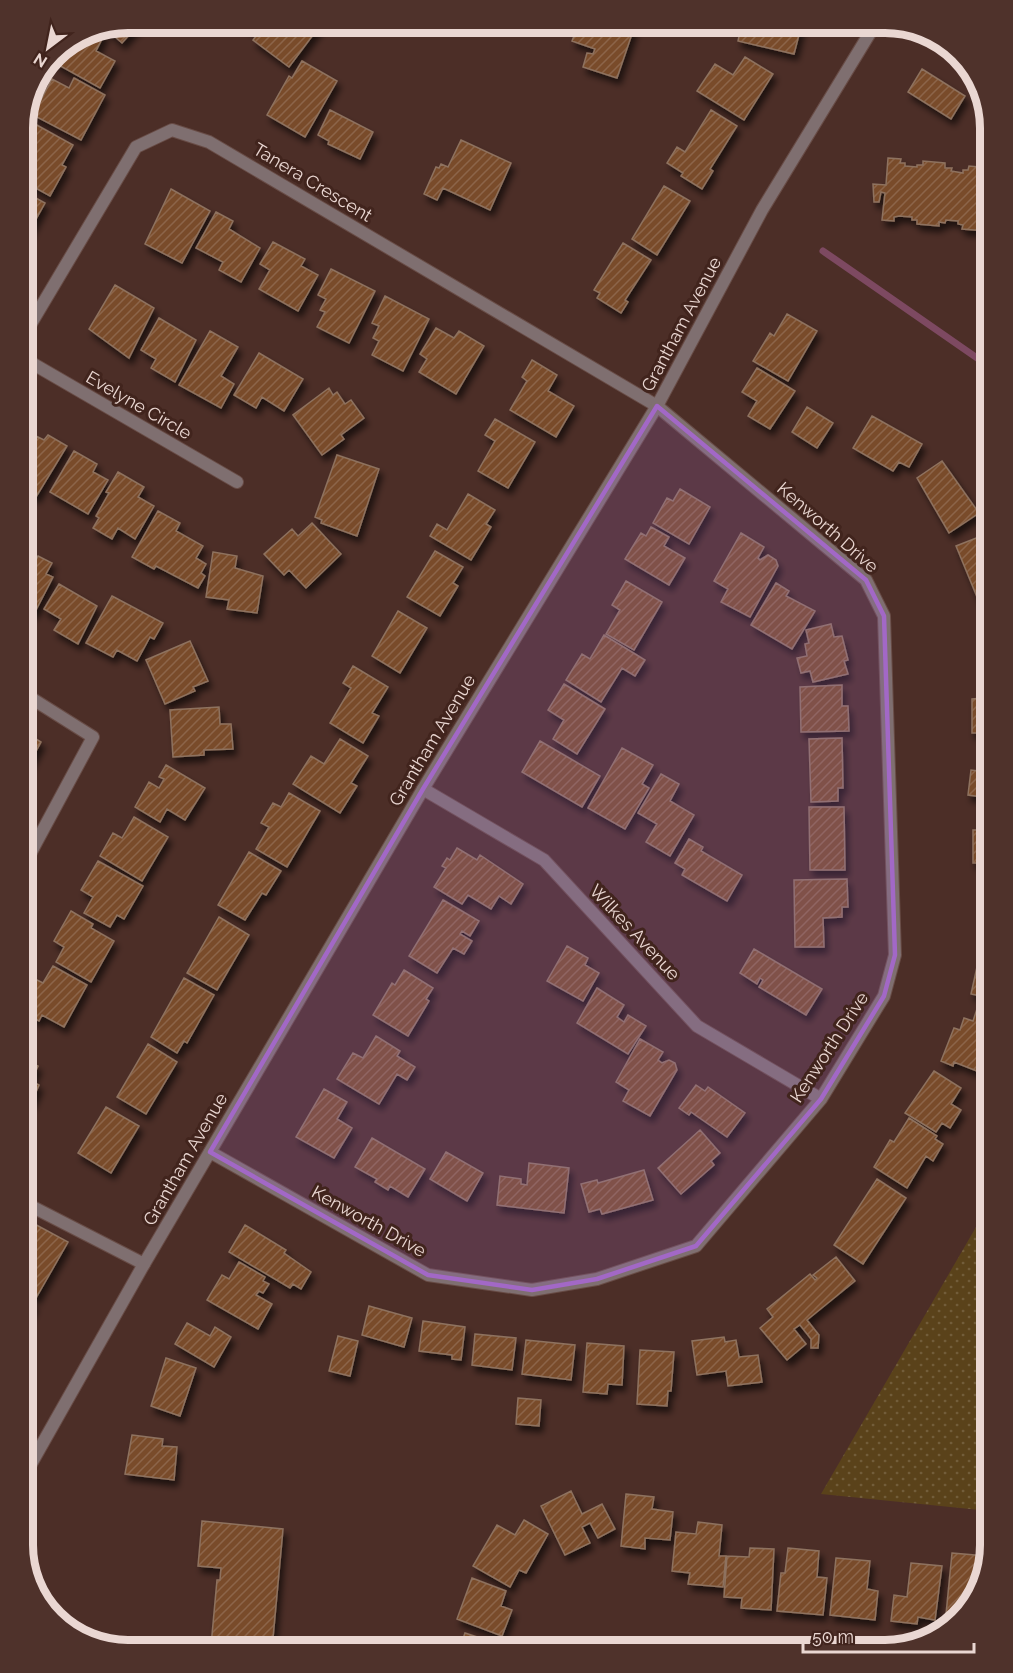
<svg xmlns="http://www.w3.org/2000/svg" width="1013" height="1673" viewBox="0 0 1013 1673" font-family="Raleway,sans-serif">
<style>
.park{fill:url(#park-dots)}
.lines{fill:none;stroke-linecap:round;stroke-linejoin:round}
.stream{stroke:#7d4961;stroke-width:7}
.building{fill:url(#building-hatch);stroke:#8e725f;stroke-width:1.5;filter:url(#shadow)}
.minor-casing{stroke:#684c46;stroke-width:14}
.tertiary-casing{stroke:#684c46;stroke-width:14}
.minor{stroke:#7f6f70;stroke-width:12}
.tertiary{stroke:#7f6f70;stroke-width:12}
.marked{fill:#a268c6;fill-opacity:0.2;stroke:#a268c6;stroke-width:4.5;stroke-linejoin:round}
.labels{text-anchor:middle;dominant-baseline:central;stroke-width:6;stroke-linejoin:round;paint-order:stroke}
.street-label{font-size:18px;fill:#ead7d2;stroke:#41241d}
.rim{fill:none;stroke:#ead7d2;stroke-width:8}
</style>
<defs>
<pattern id="park-dots" width="8" height="8" patternUnits="userSpaceOnUse" patternTransform="scale(1.5)"><rect width="8" height="8" fill="#5a421a"/><path d="M2 2h.1M6 6h.1" fill="none" stroke="#725d3a" stroke-width="1.8" stroke-linecap="round"/></pattern>
<pattern id="building-hatch" width="6" height="6" patternUnits="userSpaceOnUse" patternTransform="scale(1.5)"><rect width="6" height="6" fill="#794c2b"/><path d="M-1 1l2-2M0 6l6-6M5 7l2-2" fill="none" stroke="#8c6549"/></pattern>
<filter id="shadow"><feDropShadow dx="3.5" dy="6" stdDeviation="3" flood-color="#0009"/></filter>
</defs>
<rect width="100%" height="100%" fill="#4c2e27"/>
<path class="park" d="M990,1203V1511L821,1494Z"/>
<g class="lines">
<path class="stream" d="M823,251L990,367"/>
</g>
<path class="building" d="M128,22L140,23L122,43L104,27Z
M242,23H259L253,30Z
M266,23H322L289,67L253,40Z
M579,23H619L634,28L617,78L583,67L587,53L593,54L595,49L572,41Z
M742,23H802L794,54L738,41Z
M97,29L105,33L96,51L115,61L100,88L55,63L64,46L88,30Z
M745,57L773,74L744,120L697,91L715,64L733,75Z
M302,61L337,81L305,137L267,115L289,76L292,78Z
M922,69L965,96L951,119L908,92Z
M74,78L105,95L81,140L33,115L52,79L69,88Z
M330,110L373,132L360,159L328,144L329,141L318,135Z
M711,110L737,126L710,169L713,171L702,189L681,176L683,173L667,163L677,147L685,152Z
M24,118L73,145L62,165L66,167L50,196L23,181Z
M461,140L511,163L490,210L443,188L437,200L424,194L436,167L439,168L441,164L448,167Z
M888,158L901,159L900,163H905V166L917,167V165H923V161L945,163V168H952L951,171L963,173V170H968L969,166L990,168V228H986V231L962,229L963,225L958,224V221L946,220L945,223L939,222V226L917,224V220H912V217L899,216L894,217V221L882,220L885,193L881,192L879,202H874L873,184L886,185Z
M664,186L690,201L657,255L632,239Z
M171,189L210,211L182,263L145,244Z
M23,191L45,203L26,237L23,235Z
M216,212L233,221L229,229L260,248L241,282L219,270L223,262L196,248Z
M273,242L305,259L301,266L318,275L298,311L259,289L270,270L260,264Z
M623,243L651,260L625,300L628,302L621,313L597,298L600,293L594,290Z
M331,269L375,291L349,343L317,327L325,312L320,310L326,299L318,295Z
M115,285L154,308L129,358L89,329Z
M385,296L429,319L403,371L372,355L379,341L373,338L379,326L372,323Z
M787,314L817,331L788,381L753,361L770,333L774,336Z
M159,318L196,340L175,382L151,368L156,359L141,350Z
M436,328L454,338L459,331L484,346L456,394L419,372L427,359L420,354Z
M210,331L238,347L221,376L234,384L221,408L179,385Z
M259,353L303,379L284,411L262,397L256,408L234,395Z
M532,360L557,375L548,391L574,406L556,437L510,410L527,381L522,377Z
M757,368L795,391L770,429L748,416L757,401L742,392Z
M329,388L333,395L337,392L345,404L351,400L364,418L341,435L344,439L322,455L293,415Z
M807,407L833,423L817,448L792,432Z
M872,416L922,444L909,467L899,462L893,471L853,448Z
M495,419L535,442L508,488L478,471L495,441L485,435Z
M48,435L67,446L36,497L23,489V459L36,436L44,440Z
M74,451L97,464L93,472L108,480L88,514L50,492Z
M337,455L379,469L357,536L321,523L322,520L315,517Z
M942,461L979,513L949,533L917,478Z
M118,472L144,487L138,497L154,506L135,539L118,528L112,539L93,528L99,518L96,516L109,493L106,492Z
M680,489L710,507L689,544L653,523L667,498L673,501Z
M468,494L495,510L486,524L491,527L471,560L430,536L437,524L447,530Z
M158,511L180,523L176,531L203,546L196,558L206,564L201,573L205,576L198,588L156,566L154,569L132,557Z
M312,523L341,554L306,588L289,570L284,575L264,554L292,529L298,536Z
M651,527L669,537L664,546L685,558L669,585L625,559L641,533L646,536Z
M741,533L764,547L758,558L760,560L768,555L776,560L778,566L750,617L721,602L728,589L714,581Z
M984,535L990,551V606L982,609L956,546Z
M435,551L463,567L453,583L458,586L440,616L407,597Z
M213,552L237,556L235,568L263,576L257,613L227,609L229,600L206,597Z
M38,556L52,563L46,574L53,577L35,612L32,610L28,617L23,615V560L33,566Z
M626,581L662,602L634,650L606,634L620,610L612,605Z
M776,583L789,591L786,596L815,611L792,649L751,625Z
M59,584L97,606L78,644L54,630L61,619L44,609Z
M112,596L163,623L154,639L150,637L137,661L117,650L113,657L86,643Z
M398,611L427,628L400,673L372,656Z
M986,613H990V671H984L983,625L986,626Z
M831,624L834,637L842,636L848,660L844,661L848,674L813,682L810,671L801,673L797,658L807,656L805,644L809,643L806,630Z
M604,635L645,660L635,676L622,668L601,702L566,680L582,654L590,659Z
M190,641L208,681L193,687L195,691L165,704L146,660Z
M353,666L388,687L372,713L379,716L363,743L330,723L351,688L343,683Z
M990,675V733H972V699L984,698V676Z
M564,684L605,709L577,754L553,739L564,720L548,710Z
M842,685V706H848L849,731L801,732L800,687Z
M219,707L220,724H231L233,749L204,750V755L173,757L170,710Z
M23,731L41,742L23,775Z
M842,738L843,788H838V801L811,802L809,739Z
M340,739L368,756L351,783L357,786L340,813L293,784L311,756L324,764Z
M540,741L600,776L582,807L522,772Z
M622,748L653,765L642,784L649,788L625,829L588,808Z
M982,749L990,750V798L968,795L971,770L979,771Z
M166,765L205,788L185,820L167,809L160,822L135,807L149,782L159,788L164,779L159,777Z
M661,774L679,784L670,801L694,815L670,856L646,842L657,824L638,813Z
M289,793L320,811L287,867L256,849L269,827L261,823L273,803L281,807Z
M990,803V863H973V830H978V804Z
M809,807H844L845,870H810Z
M134,817L168,837L142,881L100,856L113,833L122,838Z
M689,839L703,847L701,851L742,875L727,901L682,875L685,869L675,863Z
M457,848L477,860L480,855L523,884L511,904L499,896L491,909L468,895L462,904L434,887L446,868L442,866L447,858L450,860Z
M249,852L281,871L266,895L262,893L245,920L218,905Z
M98,861L143,886L124,919L117,915L110,927L84,913L93,897L81,890Z
M990,878V927L984,928L982,879Z
M847,879L848,907H842V917L823,918L824,947H795L794,880Z
M443,900L479,921L470,936L462,931L460,934L472,941L464,954L453,948L437,973L409,956Z
M71,911L93,924L91,928L114,941L91,982L56,962L64,947L54,941Z
M219,917L249,935L217,990L187,973Z
M567,946L588,958L585,965L599,973L583,1001L547,981Z
M990,948V998L971,994L977,967L986,969Z
M754,949L822,989L806,1015L759,987L763,980L760,978L757,984L740,973Z
M53,966L87,985L64,1027L42,1015L39,1021L23,1012V996L33,978L43,983Z
M404,970L433,988L426,999L429,1001L408,1036L373,1015L392,983L395,985Z
M184,978L214,995L187,1043L184,1041L177,1053L151,1037Z
M597,988L624,1005L617,1017L624,1022L628,1015L646,1026L628,1054L577,1023Z
M978,1006L990,1011V1052L982,1073L954,1062L953,1066L941,1061L954,1028L960,1030L964,1018L973,1021Z
M376,1036L400,1051L397,1056L415,1067L407,1080L397,1074L379,1104L337,1079L353,1053L363,1058Z
M640,1039L663,1052L658,1060L662,1063L669,1060L675,1063L677,1070L650,1116L623,1101L629,1090L616,1082Z
M148,1044L177,1062L146,1114L117,1097Z
M23,1059L38,1066L31,1081L39,1085L31,1103L24,1100L23,1103Z
M934,1071L961,1088L951,1104L961,1110L950,1128L942,1123L936,1132L905,1113Z
M696,1085L705,1091L708,1087L745,1113L727,1137L691,1112L689,1115L679,1108Z
M324,1089L347,1102L337,1119L352,1128L334,1158L296,1137Z
M106,1107L139,1126L111,1173L78,1153Z
M909,1118L937,1136L935,1139L943,1144L933,1161L926,1156L907,1188L874,1167L890,1140L894,1142Z
M700,1130L720,1153L711,1161L714,1165L681,1194L658,1168Z
M372,1138L425,1169L408,1197L390,1186L388,1190L375,1182L377,1179L355,1167Z
M446,1152L483,1173L467,1201L430,1179Z
M529,1163L569,1168L564,1213L497,1205L500,1176L521,1179V1184L527,1185Z
M644,1170L653,1200L602,1214L600,1209L589,1212L581,1184L597,1180L598,1183Z
M877,1179L906,1198L863,1264L834,1245Z
M29,1221L68,1242L36,1298L23,1290V1250L28,1241L23,1238V1233Z
M245,1225L286,1250L284,1253L311,1272L301,1289L293,1284L290,1288L229,1252Z
M836,1257L855,1281L807,1320L819,1335L818,1348H811V1339L800,1325L794,1329L806,1344L787,1360L760,1328L773,1317L767,1309L810,1274L815,1280L817,1278L813,1275Z
M239,1262L265,1277L263,1281L269,1284L263,1293L259,1291L256,1295L272,1304L258,1329L207,1300L222,1275L229,1279Z
M23,1297L34,1304L23,1324Z
M369,1306L412,1318L404,1347L362,1335Z
M423,1321L465,1327L461,1360L452,1359V1355L419,1351Z
M187,1323L210,1336L215,1327L231,1337L214,1367L175,1344Z
M475,1334L516,1338L512,1370L472,1365Z
M338,1336L358,1341L350,1376L329,1371Z
M724,1337L725,1342L736,1340L739,1357L758,1355L762,1382L728,1386L726,1371L697,1375L692,1341Z
M526,1340L575,1345L571,1380L522,1374Z
M587,1343L624,1346L622,1385L608,1384L607,1394L583,1392Z
M640,1350L674,1352L671,1391H668L667,1406L637,1404Z
M166,1358L196,1368L180,1416L151,1406Z
M518,1398L541,1400L539,1426L516,1424Z
M132,1435L163,1439L162,1446L177,1447L174,1480L125,1474Z
M571,1491L582,1514L602,1504L615,1529L598,1538L590,1523L582,1527L590,1543L565,1555L541,1506Z
M626,1494L654,1497L652,1509L673,1512L670,1540L645,1538V1549L621,1546Z
M524,1520L548,1534L526,1573L519,1570L510,1587L473,1566L497,1525L515,1535Z
M202,1521L283,1529L273,1638L256,1637L255,1650L211,1646L217,1580H220L221,1568L198,1566Z
M698,1522L722,1525L719,1556H726L723,1587L688,1584L690,1573L672,1571L676,1532L696,1534Z
M750,1548L774,1549L771,1610L741,1608L742,1598L724,1597L727,1556L749,1557Z
M788,1548L819,1551L817,1577L827,1578L823,1615L777,1611L781,1573H785Z
M952,1553L986,1556L973,1603L948,1625H945Z
M836,1558L870,1561L867,1589L878,1591L875,1620L830,1615Z
M911,1563L942,1566L935,1620L918,1617L917,1624L891,1621L894,1595L907,1597Z
M472,1578L506,1591L501,1606L512,1610L502,1636L457,1619Z
M465,1633L486,1640L487,1637L513,1647L512,1650H459Z"/>
<g class="lines">
<g class="minor-casing">
<path id="minor" d="M23,337L136,147L172,130L209,142L657,406L866,580L884,616L895,955L884,996L821,1099L696,1246L597,1279L532,1290L428,1275L210,1152
M23,358L237,482
M423,789L544,860L697,1026L821,1099
M23,867L93,737L23,693
M23,1202L144,1264"/>
</g>
<g class="tertiary-casing">
<path id="tertiary" d="M23,1478L144,1264L423,789L657,406L762,210L876,23"/>
</g>
<use href="#minor" class="minor"/>
<use href="#tertiary" class="tertiary"/>
</g>
<path class="marked" d="M657,406L866,580L884,616L895,955L884,996L821,1099L696,1246L597,1279L532,1290L428,1275L210,1152L423,789Z"/>
<g class="labels">
<g class="street-label">
<text transform="translate(313 182) rotate(31)">Tanera Crescent</text>
<text transform="translate(681 324) rotate(-62)">Grantham Avenue</text>
<text transform="translate(139 405) rotate(30)">Evelyne Circle</text>
<text transform="translate(828 527) rotate(41)">Kenworth Drive</text>
<text transform="translate(432 740) rotate(-59)">Grantham Avenue</text>
<text transform="translate(635 932) rotate(47)">Wilkes Avenue</text>
<text transform="translate(829 1047) rotate(-57)">Kenworth Drive</text>
<text transform="translate(185 1159) rotate(-60)">Grantham Avenue</text>
<text transform="translate(369 1221) rotate(29)">Kenworth Drive</text>
</g>
</g>
<path d="M0 0H1013V1673H0ZM128 33H885A95 95 0 0 1 980 128V1545A95 95 0 0 1 885 1640H128A95 95 0 0 1 33 1545V128A95 95 0 0 1 128 33Z" fill="#4f322b" fill-rule="evenodd"/>
<path class="rim" d="M128 33H885A95 95 0 0 1 980 128V1545A95 95 0 0 1 885 1640H128A95 95 0 0 1 33 1545V128A95 95 0 0 1 128 33Z"/>
<g transform="translate(48 48) rotate(212)" stroke="#41241d" stroke-width="4.5" paint-order="stroke">
<path d="M0-4.5L10 22L0 15L-10 22Z" fill="#ead7d2"/>
<text y="-9" font-size="16" font-weight="bold" text-anchor="middle" fill="#ead7d2">N</text>
</g>
<path d="M803 1643v9h171v-9" fill="none" stroke="#ead7d2" stroke-width="3"/>
<text x="812" y="1643" font-size="18" fill="#ead7d2" stroke="#41241d" stroke-width="4.5" paint-order="stroke">50 m</text>
</svg>
